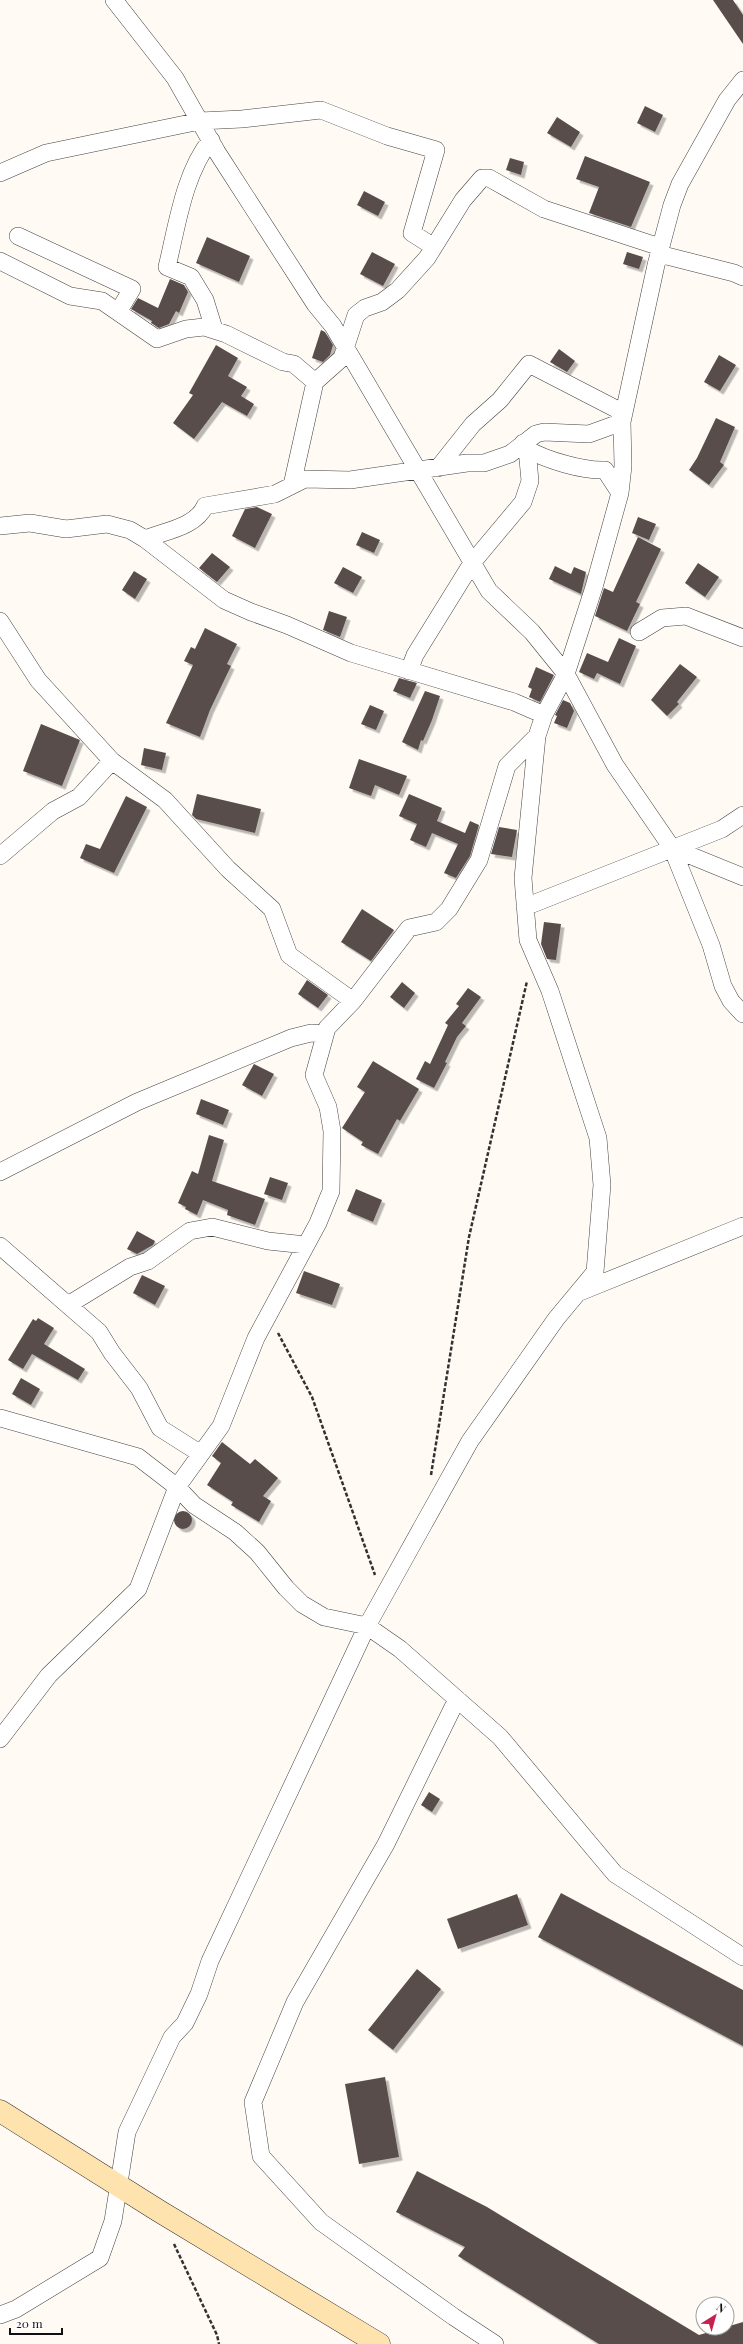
<svg xmlns="http://www.w3.org/2000/svg" width="743" height="2344" viewBox="0 0 743 2344" font-family="'Playfair Display',serif">
<style>
.building{fill:#594e4c;filter:url(#shadow)}
.lines{fill:none;stroke-linecap:round;stroke-linejoin:round}
.street-casing{stroke:#434343;stroke-width:18}
.secondary-casing{stroke:#323232;stroke-width:23}
.path{stroke:#323232;stroke-width:2.5;stroke-dasharray:4 2;stroke-linecap:butt}
.street{stroke:#fff;stroke-width:17}
.secondary{stroke:#ffe3ae;stroke-width:22}
</style>
<defs>
<filter id="shadow"><feDropShadow dx="3.5" dy="3.5" stdDeviation="0" flood-color="#0004"/></filter>
</defs>
<rect width="100%" height="100%" fill="#fffaf3"/>
<path class="building" d="M713,0H733L743,15V44Z
M645,106L663,115L655,132L637,123Z
M557,117L580,132L571,147L547,133Z
M585,156L650,182L631,227L589,213L599,187L576,179Z
M510,158L524,162L521,175L506,170Z
M364,191L385,202L378,216L357,205Z
M207,237L250,256L239,282L196,263Z
M372,252L395,264L383,286L360,274Z
M627,252L643,257L639,269L623,264Z
M170,279L184,285L188,292L179,313L176,311L169,324L159,328L151,323L152,321L131,309L138,298L158,308Z
M321,330L325,332L333,345L330,355L323,362L312,358Z
M216,345L238,358L228,376L247,387L241,396L254,404L247,416L222,402L194,439L173,423L193,395L189,393Z
M559,349L575,361L567,372L550,362Z
M719,355L736,365L720,391L704,382Z
M716,418L735,427L720,462L724,465L709,485L689,470L697,458Z
M257,507L272,514L255,548L232,536L245,509Z
M638,517L656,524L649,540L632,533Z
M362,532L380,540L374,553L356,545Z
M638,537L661,549L636,602L640,604L627,631L595,616L604,588L613,592Z
M212,553L230,567L217,582L199,568Z
M698,563L719,577L705,597L685,583Z
M555,566L571,574L574,567L586,572L581,594L549,579Z
M343,567L362,577L353,593L334,583Z
M134,571L147,579L135,599L122,590Z
M329,611L347,617L340,637L323,630Z
M205,628L237,644L227,664L231,666L210,710L200,737L166,723L193,665L184,661L191,647L195,649Z
M619,638L636,646L620,684L597,673L594,679L579,672L587,653L608,662Z
M680,664L697,677L677,702L679,704L667,716L651,700Z
M536,667L554,675L540,702L529,697L532,689L528,687Z
M399,678L417,683L410,698L393,691Z
M425,691L440,696L432,720L423,741L421,740L418,750L402,742Z
M563,700L570,703L574,711L567,728L554,723L557,716L555,715Z
M370,705L384,711L376,730L361,724Z
M41,724L80,740L62,786L23,771Z
M144,748L166,753L162,770L141,765Z
M359,759L407,776L399,795L375,785L371,796L349,788Z
M197,794L261,809L255,833L196,819L192,815Z
M409,794L442,808L437,821L465,833L470,821L479,825L470,856L456,878L444,873L458,844L432,833L426,847L410,840L417,824L399,816Z
M126,796L147,807L114,873L80,858L86,844L100,849Z
M499,827L517,830L512,857L491,854Z
M362,909L394,930L371,961L341,942Z
M544,922L561,924L556,960L547,959L541,944Z
M307,980L328,995L318,1008L298,994Z
M402,982L415,993L404,1008L390,997Z
M468,988L481,997L462,1023L466,1026L457,1037L445,1062L447,1063L434,1088L416,1079L425,1061L430,1064L448,1025L445,1023L459,1006L456,1004Z
M373,1061L419,1089L400,1121L397,1119L378,1154L361,1145L363,1142L342,1128L365,1092L357,1087Z
M254,1064L274,1074L262,1096L242,1085Z
M201,1099L229,1110L223,1125L196,1114Z
M209,1135L224,1140L212,1181L265,1199L255,1225L227,1215L228,1210L203,1200L197,1215L185,1209L186,1207L178,1203L192,1171L198,1174Z
M270,1177L288,1183L282,1200L264,1194Z
M356,1189L382,1200L373,1222L347,1211Z
M137,1231L155,1241L153,1245L137,1254L127,1249Z
M304,1271L340,1284L332,1305L296,1293Z
M142,1275L165,1286L155,1305L133,1293Z
M38,1318L54,1328L44,1344L85,1369L78,1380L32,1354L23,1369L8,1360L33,1319L36,1321Z
M21,1378L40,1389L31,1405L12,1394Z
M222,1442L250,1464L255,1459L278,1478L263,1496L271,1501L259,1522L231,1505L233,1502L207,1485L221,1463L212,1456Z
M174 1520a9 9 0 1 1 18 0a9 9 0 1 1-18 0Z
M429,1792L440,1799L432,1812L421,1805Z
M561,1893L743,1990V2046L538,1937Z
M517,1894L528,1925L458,1949L447,1919Z
M417,1969L441,1989L393,2050L368,2030Z
M385,2077L399,2157L359,2164L345,2084Z
M417,2171L487,2207L699,2335L743,2322V2344H599L458,2256L465,2247L396,2212Z"/>
<g class="lines">
<g class="street-casing">
<path id="street" d="M114,0L175,78L217,152L315,304L333,326L489,591L532,632L566,674L615,765L672,848L711,945L723,986L731,1001L743,1014
M211,140C184,173 177,226 167,267L191,277L205,300L214,329
M0,173L46,153L200,121L242,119L321,110L387,136L436,150L412,233L434,247
M18,236L132,289L118,312
M659,254L734,273L743,277
M0,261L70,296L102,301L157,339L186,329L204,327L226,334L283,362L294,364L315,382L342,358L356,315L365,308L382,302L398,290L427,258L463,200L482,178H489L544,209L660,247
M527,449C546,460 583,471 605,470L620,493
M438,468L473,424L500,400L529,364L624,413
M292,485L315,382
M0,526L30,523L66,529L107,524L130,530L145,539L224,600L251,612L287,625L351,653L514,702L544,715
M145,539C165,531 196,527 205,506L275,494L305,479L350,480L467,463H484L510,454L536,434L544,432L589,434L622,422
M0,621L38,680L112,761L165,800L228,869L272,909L289,955L353,1001
M639,632L662,618L686,616L743,638
M409,671L415,655L472,563L523,502L530,481L527,449L523,443
M672,848L743,877
M0,856L53,811L79,797L112,761
M525,907L722,829L743,815
M0,1172L137,1102L291,1038L311,1033L325,1034
M0,1246L99,1332L112,1353L139,1388L160,1428L201,1454
M580,1292L743,1226
M68,1305L130,1267L148,1261L190,1231L212,1227L268,1241L306,1245
M0,1418L138,1457L177,1487L194,1505L235,1532L257,1552L286,1588L302,1604L324,1617L367,1626L400,1649L500,1737L615,1874L743,1957
M457,1699L386,1844L295,2002L253,2102L261,2156L321,2222L454,2317L495,2344
M0,1739L49,1675L138,1589L177,1487L221,1426L256,1338L318,1223L331,1191L332,1131L328,1107L314,1075L327,1028L353,1001L409,928L436,922L449,909L479,860L507,766L537,736
M0,2315L16,2309L100,2258L113,2221L127,2132L172,2037L185,2023L199,1994L210,1961L367,1626L422,1527L470,1441L556,1319L595,1272L602,1185L598,1138L550,991L528,940L523,878L537,736L544,715L566,674L594,587L620,493L623,466L622,422L656,265L672,205L680,184L727,100L743,80"/>
</g>
<g class="secondary-casing">
<path id="secondary" d="M0,2111L159,2211L379,2344"/>
</g>
<path class="path" d="M278,1333L312,1397L375,1575
M431,1475L469,1237L527,981
M174,2244L217,2335L219,2344"/>
<use href="#street" class="street"/>
<use href="#secondary" class="secondary"/>
</g>
<g transform="translate(715 2316) rotate(37)"><circle r="19" fill="#ffffff" stroke="#9f9f9f"/>
<path d="M0-3L7 15L0 10L-7 15Z" fill="#c72150"/>
<text y="-6" font-size="11" font-weight="bold" text-anchor="middle" fill="#101010">N</text>
</g>
<path d="M10 2328v6h52v-6" fill="none" stroke="#101010" stroke-width="2"/>
<text x="16" y="2328" font-size="12" fill="#101010" stroke="#ffffff" stroke-width="3" paint-order="stroke">20 m</text>
</svg>
